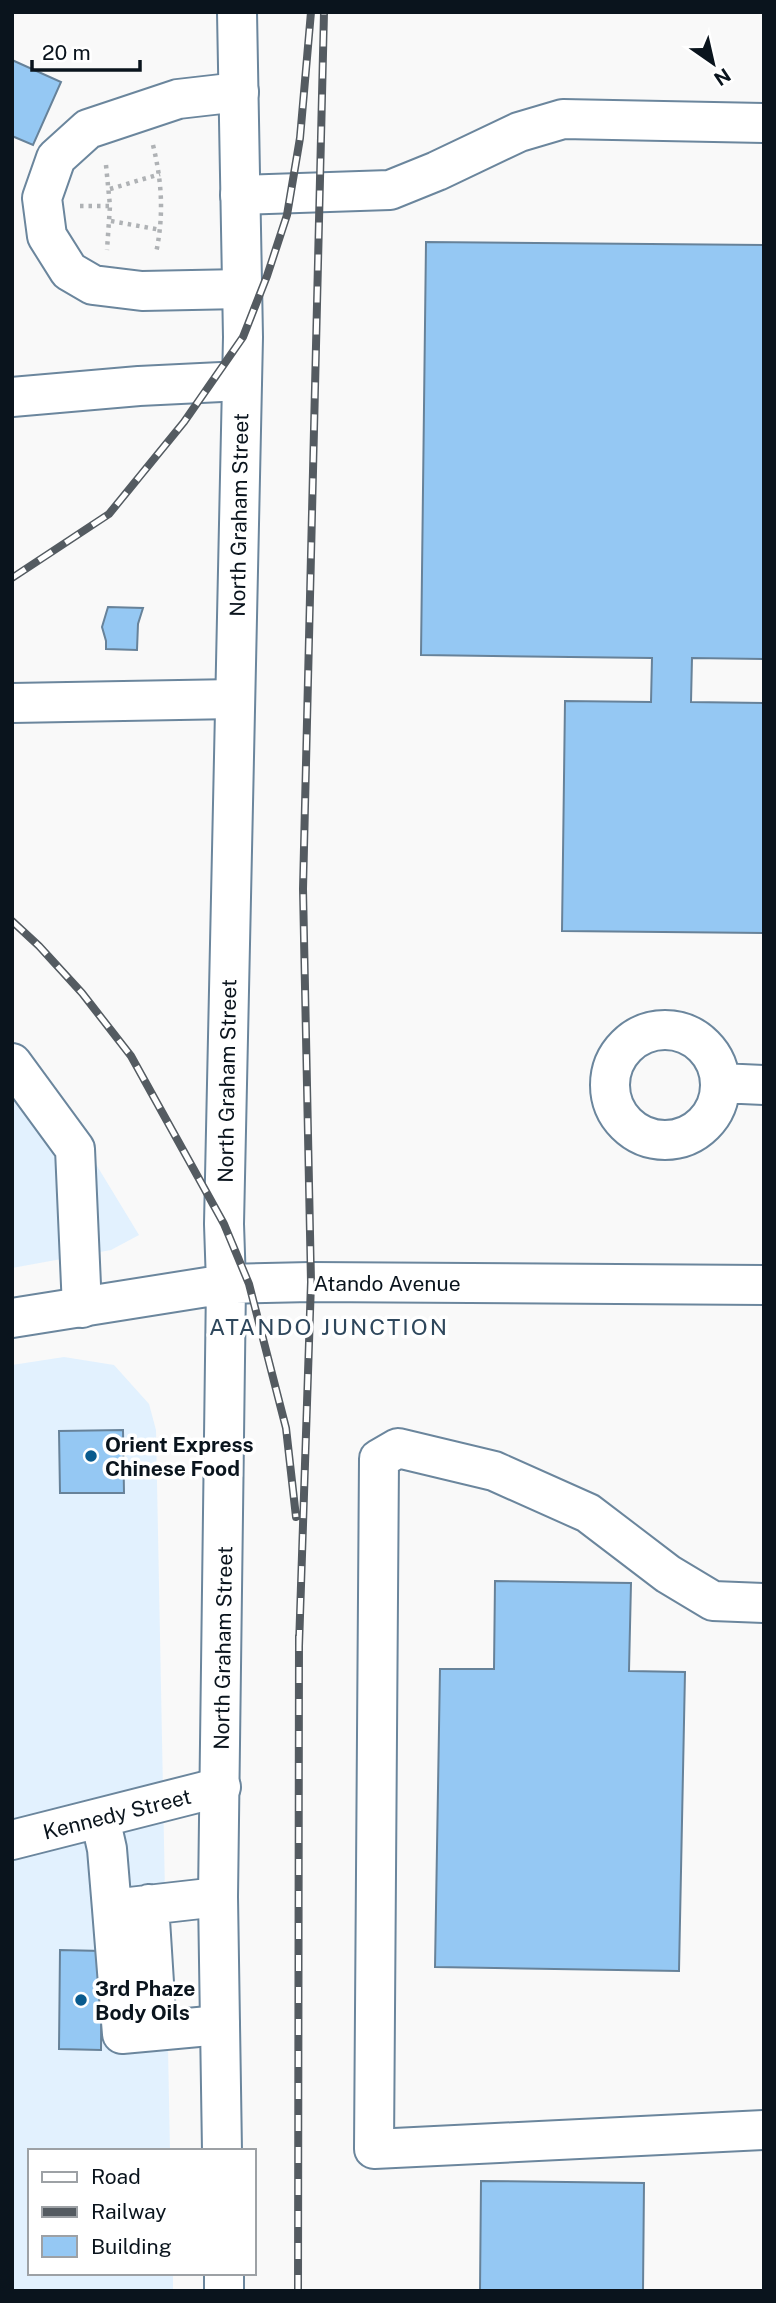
<svg xmlns="http://www.w3.org/2000/svg" width="776" height="2303" viewBox="0 0 776 2303" font-family="'Public Sans',sans-serif">
<style>
.built{fill:#e2f1fe}
.building{fill:#95c8f3;stroke:#678299;stroke-width:2}
.lines{fill:none;stroke-linecap:round;stroke-linejoin:round}
.minor-casing{stroke:#6b869d;stroke-width:42}
.major-casing{stroke:#6b869d;stroke-width:42}
.path{stroke:#afb2b5;stroke-width:4.5;stroke-dasharray:3.5 5;stroke-linecap:butt}
.minor{stroke:#fff;stroke-width:38}
.major{stroke:#fff;stroke-width:38}
.rail-casing{stroke:#545b61;stroke-width:8}
.rail{stroke:#fff;stroke-width:5;stroke-dasharray:16;stroke-linecap:butt}
.poi-dot{fill:#095a8d;stroke:#fff;stroke-width:2.5}
.labels{text-anchor:middle;dominant-baseline:central;stroke-width:7;stroke-linejoin:round;paint-order:stroke}
.street-label{font-size:21px;fill:#0a141d;stroke:#fff}
.poi-label{font-size:21px;font-weight:bold;fill:#0a141d;stroke:#fff;text-anchor:start}
.neighbourhood-label{font-size:23px;letter-spacing:2px;fill:#2e475c;stroke:#fff}
</style>
<rect width="100%" height="100%" fill="#f9f9f9"/>
<path class="built" d="M12,1043L43,1077L139,1235L111,1250L12,1268Z
M64,1357L114,1365L149,1404L156,1430L170,2151H30V2273H173V2291H12V1365Z"/>
<path class="building" d="M12,60L61,82L33,145L12,136Z
M426,242L764,245V659L692,658L691,702L764,703V933L562,931L565,701L651,702L652,658L421,655Z
M108,607L143,608L138,624L137,650L106,649V641L102,627Z
M123,1430L124,1493H60L59,1431Z
M495,1581L631,1583L629,1671L685,1672L679,1971L435,1967L440,1669H494Z
M60,1950L102,1951L101,2050L59,2049Z
M481,2181L644,2183L643,2291H480Z"/>
<g class="lines">
<g class="minor-casing">
<path id="minor" d="M239,92L178,99L88,129L56,158L42,198L47,236L69,271L93,285L142,291L242,289
M240,195L390,190L437,171L519,132L563,119L764,123
M12,397L139,386L242,381
M12,703L235,699
M610 1085a55 55 0 1 1 110 0a55 55 0 1 1-110 0Z
M12,1063L75,1149L82,1308
M720,1083L764,1085
M764,1603L713,1601L668,1574L588,1513L494,1471L398,1448L379,1459L374,2149L764,2130
M100,1818L107,1849L112,1909
M12,1840L221,1787
M218,1897L112,1909L122,2034L220,2025
M149,1904L157,2030"/>
</g>
<g class="major-casing">
<path id="major" d="M12,1318L226,1284L311,1282L764,1285
M222,2151L218,1897L226,1284L224,1224L243,337L237,12
M224,2273V2291"/>
</g>
<path class="path" d="M153,145C162,182 164,215 156,253
M106,165L110,206L107,250
M110,189L160,174
M80,206H110
M111,221L161,230"/>
<use href="#minor" class="minor"/>
<use href="#major" class="major"/>
<g class="rail-casing">
<path id="rail" d="M12,578L109,514L184,422L243,337L267,276L287,215L300,138L311,12
M12,921L39,946L82,993L131,1056L224,1224L249,1284L286,1428L296,1517
M299,1646L311,1282L303,889L324,12
M298,2291L299,1636"/>
</g>
<use href="#rail" class="rail"/>
</g>
<g class="poi-dot">
<circle cx="91" cy="1456" r="7"/>
<circle cx="81" cy="2000" r="7"/>
</g>
<g class="labels">
<g class="street-label">
<text transform="translate(239 515) rotate(-89)">North Graham Street</text>
<text transform="translate(227 1081) rotate(-89)">North Graham Street</text>
<text x="387" y="1283">Atando Avenue</text>
<text transform="translate(223 1648) rotate(-89)">North Graham Street</text>
<text transform="translate(117 1814) rotate(-14)">Kennedy Street</text>
</g>
<g class="poi-label">
<text x="105" y="1444">Orient Express<tspan x="105" dy="24">Chinese Food</tspan></text>
<text x="95" y="1988">3rd Phaze<tspan x="95" dy="24">Body Oils</tspan></text>
</g>
<g class="neighbourhood-label">
<text x="329" y="1326">ATANDO JUNCTION</text>
</g>
</g>
<rect width="776" height="2303" fill="none" stroke="#0a141d" stroke-width="28"/>
<rect x="28" y="2149" width="228" height="126" fill="#ffffff" stroke="#9da1a5" stroke-width="2"/>
<rect x="42" y="2172" width="35" height="10" fill="#ffffff" stroke="#9da1a5" stroke-width="2"/>
<text x="91" y="2184" font-size="21" fill="#0a141d">Road</text>
<rect x="42" y="2207" width="35" height="10" fill="#545b61" stroke="#9da1a5" stroke-width="2"/>
<text x="91" y="2219" font-size="21" fill="#0a141d">Railway</text>
<rect x="42" y="2236" width="35" height="21" fill="#95c8f3" stroke="#9da1a5" stroke-width="2"/>
<text x="91" y="2254" font-size="21" fill="#0a141d">Building</text>
<g transform="translate(713 63) rotate(146)" stroke="#ffffff" stroke-width="5" paint-order="stroke">
<path d="M0-5L12 26L0 18L-12 26Z" fill="#0a141d"/>
<text y="-10" font-size="19" font-weight="bold" text-anchor="middle" fill="#0a141d">N</text>
</g>
<path d="M32 60v10h108v-10" fill="none" stroke="#0a141d" stroke-width="3.5"/>
<text x="42" y="60" font-size="21" fill="#0a141d" stroke="#ffffff" stroke-width="5" paint-order="stroke">20 m</text>
</svg>
